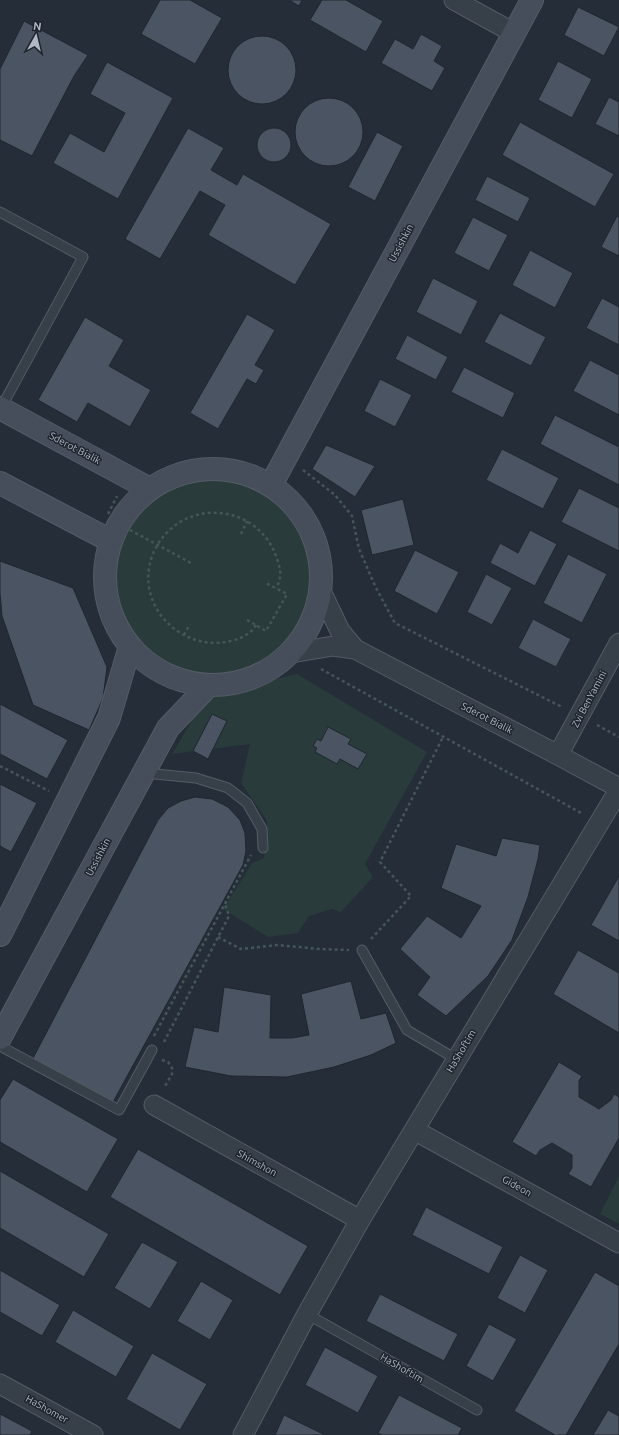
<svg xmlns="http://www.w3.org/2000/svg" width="619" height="1435" viewBox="0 0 619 1435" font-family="Ubuntu,sans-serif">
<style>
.green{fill:#293b3b}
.building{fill:#4a5462;stroke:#1f262f}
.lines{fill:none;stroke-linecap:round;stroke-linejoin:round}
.lane-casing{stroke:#555c66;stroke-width:11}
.street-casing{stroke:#555c66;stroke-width:21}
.secondary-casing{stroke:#555c66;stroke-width:24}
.path{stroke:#455659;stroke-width:2.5;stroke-dasharray:3 3;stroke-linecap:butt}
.lane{stroke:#373f49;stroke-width:9}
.street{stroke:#373f49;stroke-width:19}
.secondary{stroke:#464e5b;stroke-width:22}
.labels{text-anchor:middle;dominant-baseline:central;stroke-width:3;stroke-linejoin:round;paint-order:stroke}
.street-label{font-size:10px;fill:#b2b9c5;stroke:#1d242d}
</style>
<rect width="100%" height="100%" fill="#242d38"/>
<path class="green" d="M105 577a108 108 0 1 1 216 0a108 108 0 1 1-216 0Z
M297,674L427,752L365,864L373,877L341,912L332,909L309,916L298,933L268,937L223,909L252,863L264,858L267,821L241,783L250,744L172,754L207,695Z
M619,1176V1224L600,1214Z"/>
<path class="building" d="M160,0H190L222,18L195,64L141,34Z
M289,0H302L299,6Z
M322,0H346L383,21L366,52L310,20Z
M578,7L619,27L604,56L564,35Z
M24,21L88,55L74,76L32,156L0,140V69Z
M421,34L442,46L434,61L445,68L432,91L381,63L395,39L413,49Z
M228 70a34 34 0 1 1 68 0a34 34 0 1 1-68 0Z
M558,61L592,79L572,118L538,100Z
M107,62L173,98L118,199L53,163L70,133L104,152L125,113L90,94Z
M609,97L619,102V136L595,124Z
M295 132a34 34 0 1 1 68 0a34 34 0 1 1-68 0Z
M520,122L614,174L595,207L502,155Z
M188,128L224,148L211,170L237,185L243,174L331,224L295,285L208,235L225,205L200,191L160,259L125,239Z
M257 145a17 17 0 1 1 34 0a17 17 0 1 1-34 0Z
M377,132L403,146L375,201L348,187Z
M487,176L530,198L518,222L475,200Z
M617,216L619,217V256L601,247Z
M473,217L508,235L489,271L454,253Z
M530,250L573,273L555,308L512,285Z
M433,278L478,301L461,335L416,312Z
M602,298L619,307V345L586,328Z
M500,313L546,337L531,366L484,342Z
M247,314L275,330L255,365L264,370L256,384L247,379L218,429L190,413Z
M85,317L124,340L109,366L151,390L130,427L88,403L77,422L38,400Z
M407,335L448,357L436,380L395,359Z
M590,360L619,375V415L573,391Z
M464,367L515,393L503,418L451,392Z
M380,379L412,395L395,427L364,411Z
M555,415L619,447V485L540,444Z
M326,445L375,466L355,497L312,469Z
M502,449L559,478L543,509L486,480Z
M579,488L619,508V551L561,522Z
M403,499L414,545L372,555L361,510Z
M530,530L557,544L535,586L490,563L500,543L518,553Z
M415,550L459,572L437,614L394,591Z
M568,554L607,574L582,623L543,603Z
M0,561L73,588L107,667L103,698L89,730L33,705L2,616L0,593Z
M486,574L512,588L492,625L467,612Z
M533,619L571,639L556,667L518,648Z
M0,704L68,740L47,779L0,754Z
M212,714L227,721L208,759L193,751Z
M328,727L351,739L348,744L367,754L358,769L340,759L337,764L315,752L317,748L313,746L317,739L321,741Z
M0,784L37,803L11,852L0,846Z
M195,797L212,799L228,807L240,820L245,833L246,851L243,865L113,1102L32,1060L158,820L168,808L181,801Z
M502,838L540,845L538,859L528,897L512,940L488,976L446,1016L417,995L430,977L400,949L427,916L461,938L481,906L441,888L456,844L496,856Z
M619,876V941L591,925Z
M578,950L619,973V1033L553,994Z
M351,981L361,1019L386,1013L396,1043L371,1055L334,1067L287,1077L231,1076L185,1067L194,1027L218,1032L224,987L271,995L270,1038H292L309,1035L301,994Z
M559,1062L582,1076L579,1081V1097L599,1109L611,1100L614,1094L619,1097V1138L591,1187L568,1174L572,1168V1155L552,1143L540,1150L536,1156L512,1142Z
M13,1079L118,1139L87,1192L0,1142V1100Z
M138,1149L308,1246L280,1295L110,1197Z
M0,1171L109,1234L84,1277L0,1228Z
M426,1207L503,1247L489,1274L412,1235Z
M142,1242L178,1262L150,1309L114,1288Z
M520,1255L548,1270L525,1313L497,1298Z
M0,1270L60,1305L42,1336L0,1312Z
M595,1272L619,1286V1344L566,1435H555L514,1411Z
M201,1281L233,1300L210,1340L177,1321Z
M380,1294L458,1334L444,1361L366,1321Z
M73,1310L134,1346L116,1377L55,1342Z
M489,1324L517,1339L493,1381L466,1366Z
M325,1347L378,1376L358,1413L305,1385Z
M152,1353L207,1384L180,1430L126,1399Z
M399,1395L462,1428L458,1435H382L378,1433Z
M608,1410L619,1416V1435H593Z
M0,1414L32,1431L30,1435H0Z
M284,1415L323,1434V1435H275Z"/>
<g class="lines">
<g class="lane-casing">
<path id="lane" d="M0,212L83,257L1,408
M145,773L196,778L228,788L247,803L262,829L263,848
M362,950L407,1030L456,1059
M0,1046L119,1110L152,1050
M307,1314L477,1410"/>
</g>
<g class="street-casing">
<path id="street" d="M454,0L514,33
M321,591L340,631L355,649
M291,653L333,646L355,649L558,755L619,788
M558,755L619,643
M154,1105L360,1220
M414,1130L619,1243
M0,1384L93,1435
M243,1435L307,1314L360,1220L619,790"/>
</g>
<g class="secondary-casing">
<path id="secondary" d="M0,408L150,489
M105 577a108 108 0 1 1 216 0a108 108 0 1 1-216 0Z
M0,483L111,541
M271,485L532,0
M0,935L109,718L130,646
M0,1038L168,728L209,685"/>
</g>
<path class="path" d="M303,470L335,495L352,516L359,549L376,588L395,623L562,707
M108,514L117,496
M130,530L191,563
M241,534L247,521
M247,620L266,631L287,594L266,583
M256,625C251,634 242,638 231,641C175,654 127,595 158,544C188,496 260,505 277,559C281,570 282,578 276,588
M184,635L190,624
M321,669L581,813
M597,725L619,737
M0,766L49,791
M218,937L241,949L277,945L320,949L349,950
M371,939L411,896L380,862L443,737
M154,1036L251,855
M164,1042L229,916L225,904
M162,1060L168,1062L172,1068V1074L164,1088"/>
<use href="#lane" class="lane"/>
<use href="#street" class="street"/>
<use href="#secondary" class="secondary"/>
</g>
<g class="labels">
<g class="street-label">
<text transform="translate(401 243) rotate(-62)">Ussishkin</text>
<text transform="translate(75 448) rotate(28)">Sderot Bialik</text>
<text transform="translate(589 699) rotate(-62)">Zvi BenYamini</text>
<text transform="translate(487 718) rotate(27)">Sderot Bialik</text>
<text transform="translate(98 857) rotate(-62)">Ussishkin</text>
<text transform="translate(461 1051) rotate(-59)">HaShoftim</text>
<text transform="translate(257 1163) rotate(29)">Shimshon</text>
<text transform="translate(517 1186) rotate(29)">Gideon</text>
<text transform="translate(402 1368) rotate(30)">HaShoftim</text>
<text transform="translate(47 1409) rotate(29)">HaShomer</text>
</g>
</g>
<g transform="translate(36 36) rotate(8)" stroke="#1d242d" stroke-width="3" paint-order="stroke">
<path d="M0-3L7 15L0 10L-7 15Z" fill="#b2b9c5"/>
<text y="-6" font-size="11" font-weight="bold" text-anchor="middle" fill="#b2b9c5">N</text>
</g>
</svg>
